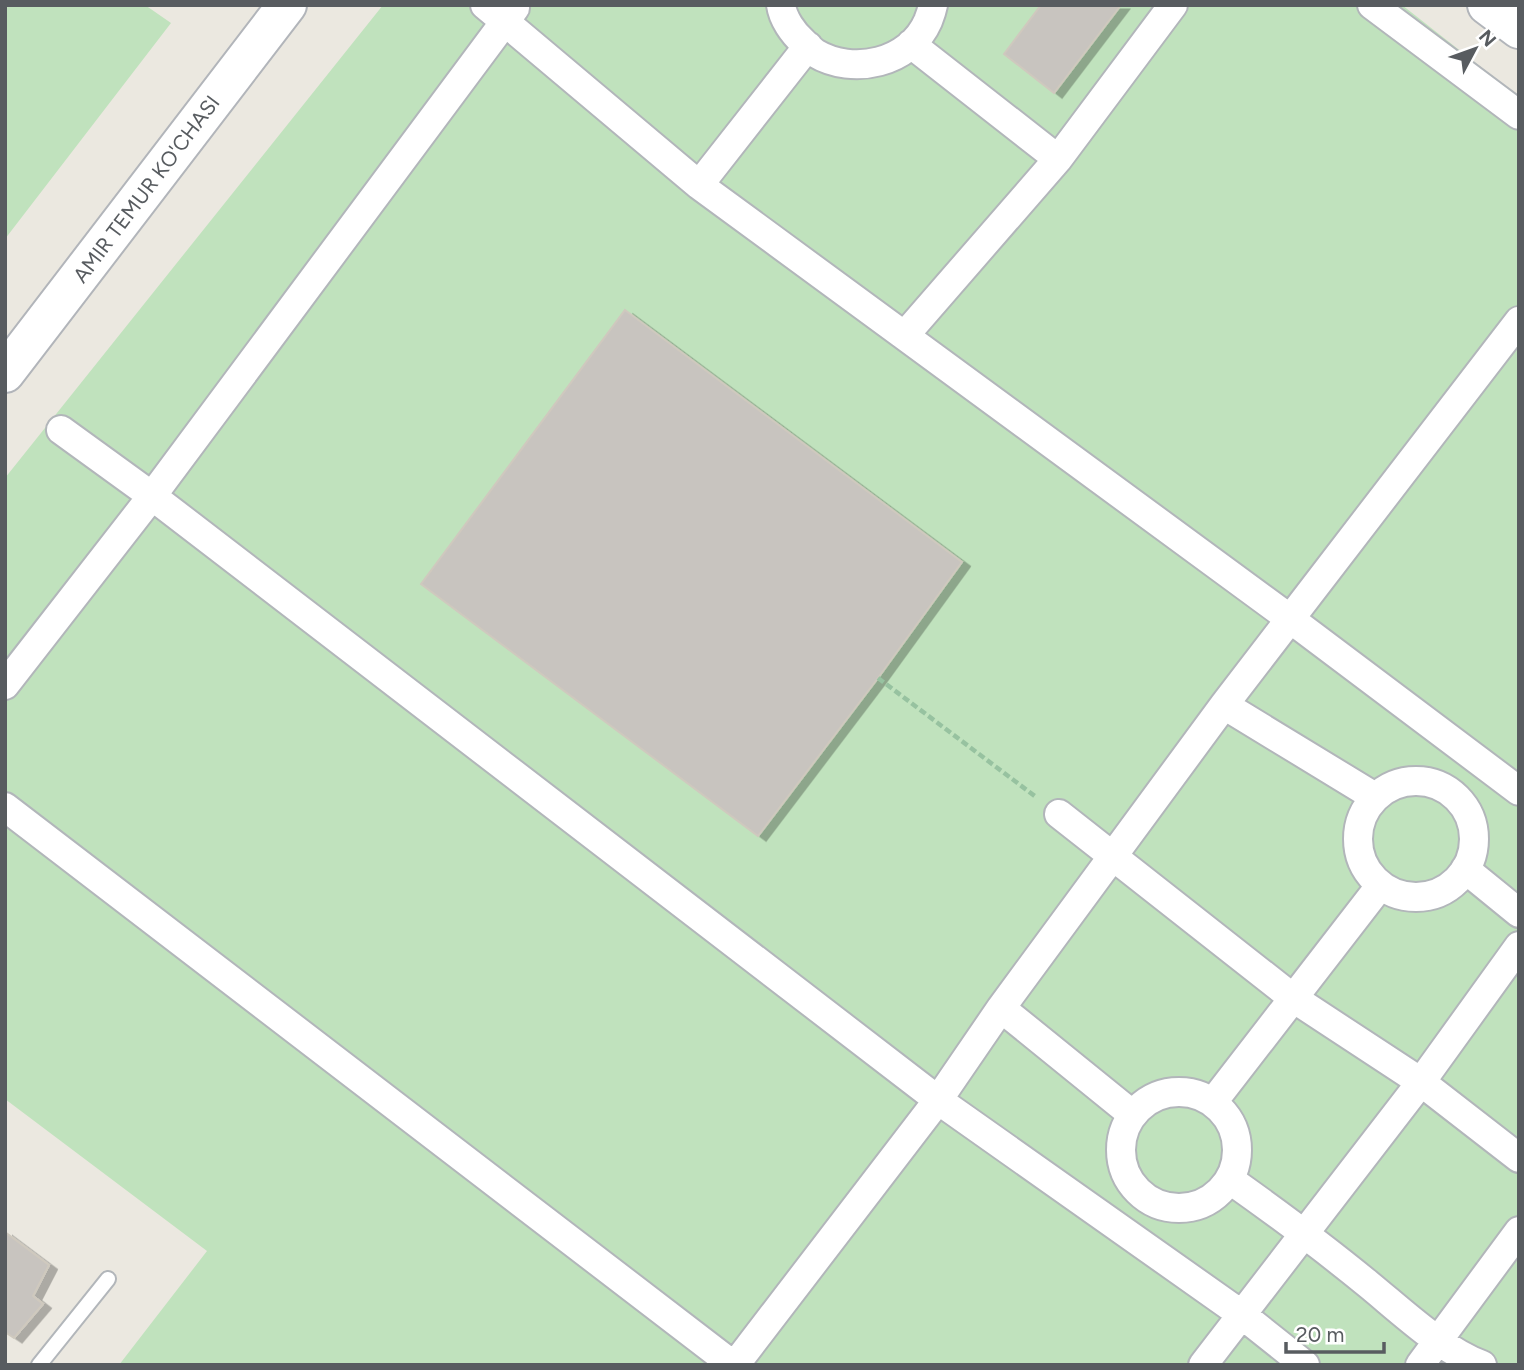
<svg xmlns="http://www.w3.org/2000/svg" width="1524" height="1370" viewBox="0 0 1524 1370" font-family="Figtree,sans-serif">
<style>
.green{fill:#c0e2bd}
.building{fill:#c8c4bf;stroke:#cfc9be;stroke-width:2;filter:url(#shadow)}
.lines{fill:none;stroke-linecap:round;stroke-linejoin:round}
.lane-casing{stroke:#b2b6ba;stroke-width:18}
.street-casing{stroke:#b2b6ba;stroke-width:32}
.secondary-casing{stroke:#b2b5ba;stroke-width:42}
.path{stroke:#97c2a0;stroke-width:4.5;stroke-dasharray:7 3.5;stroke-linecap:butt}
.lane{stroke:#fff;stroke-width:14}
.street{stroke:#fff;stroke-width:28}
.secondary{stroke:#fff;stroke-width:38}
.labels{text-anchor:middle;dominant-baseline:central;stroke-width:6;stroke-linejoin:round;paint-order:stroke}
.street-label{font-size:21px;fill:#585c60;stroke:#fff}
</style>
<defs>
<filter id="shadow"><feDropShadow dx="8" dy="4.5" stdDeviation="0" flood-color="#0004"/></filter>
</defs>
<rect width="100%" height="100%" fill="#ebe8e0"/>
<path class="green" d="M5,5H145L171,23L5,239Z
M383,5H1402L1519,97V1365H119L207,1251L5,1099V478Z"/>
<path class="building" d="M1041,5H1121L1054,93L1004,54Z
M625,310L962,562L878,678L758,836L421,584Z
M5,1232L49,1265L33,1296L43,1304L14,1338L5,1332Z"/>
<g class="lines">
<g class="lane-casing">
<path id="lane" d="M39,1365L108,1279"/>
</g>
<g class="street-casing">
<path id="street" d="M485,5L699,185L1289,618L1519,791
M781,5C783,19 793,33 803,42C807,46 811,50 815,53C853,76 910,63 928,21C930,16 932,10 933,5
M1372,5L1519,115
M911,44L1058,159
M699,185L808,46
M905,335L1058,159L1173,5
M61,430L152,496L938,1100L1241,1314L1305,1365
M5,685L152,496L515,8
M1224,705L1375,797
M1358 839a58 58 0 1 1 116 0a58 58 0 1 1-116 0Z
M5,807L733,1365
M1059,814L1293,998L1421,1082L1519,1158
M1465,869L1519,913
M1001,1008L1133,1115
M1121 1150a58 58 0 1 1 116 0a58 58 0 1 1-116 0Z
M1213,1102L1380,886
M1229,1179C1277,1213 1323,1247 1368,1284C1400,1310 1443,1351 1482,1365
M735,1365L938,1100L1001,1008L1224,705L1519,321
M1203,1365L1421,1082L1519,946
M1420,1365L1519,1231"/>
</g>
<g class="secondary-casing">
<path id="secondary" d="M1487,5L1519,29
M5,373L287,5"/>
</g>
<path class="path" d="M878,678L1036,797"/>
<use href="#lane" class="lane"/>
<use href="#street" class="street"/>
<use href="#secondary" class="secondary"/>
</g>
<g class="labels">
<g class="street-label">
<text transform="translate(146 189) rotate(-53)">AMIR TEMUR KO'CHASI</text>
</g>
</g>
<rect width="1524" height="1370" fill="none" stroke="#585c60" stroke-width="14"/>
<g transform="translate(1475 49) rotate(49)" stroke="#ffffff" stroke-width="5" paint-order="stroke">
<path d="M0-5L12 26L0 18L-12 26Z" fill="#585c60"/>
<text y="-10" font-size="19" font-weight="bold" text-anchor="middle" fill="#585c60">N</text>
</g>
<path d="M1286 1342v10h98v-10" fill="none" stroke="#585c60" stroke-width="3.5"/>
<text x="1296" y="1342" font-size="21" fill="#585c60" stroke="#ffffff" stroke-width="5" paint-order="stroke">20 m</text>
</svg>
